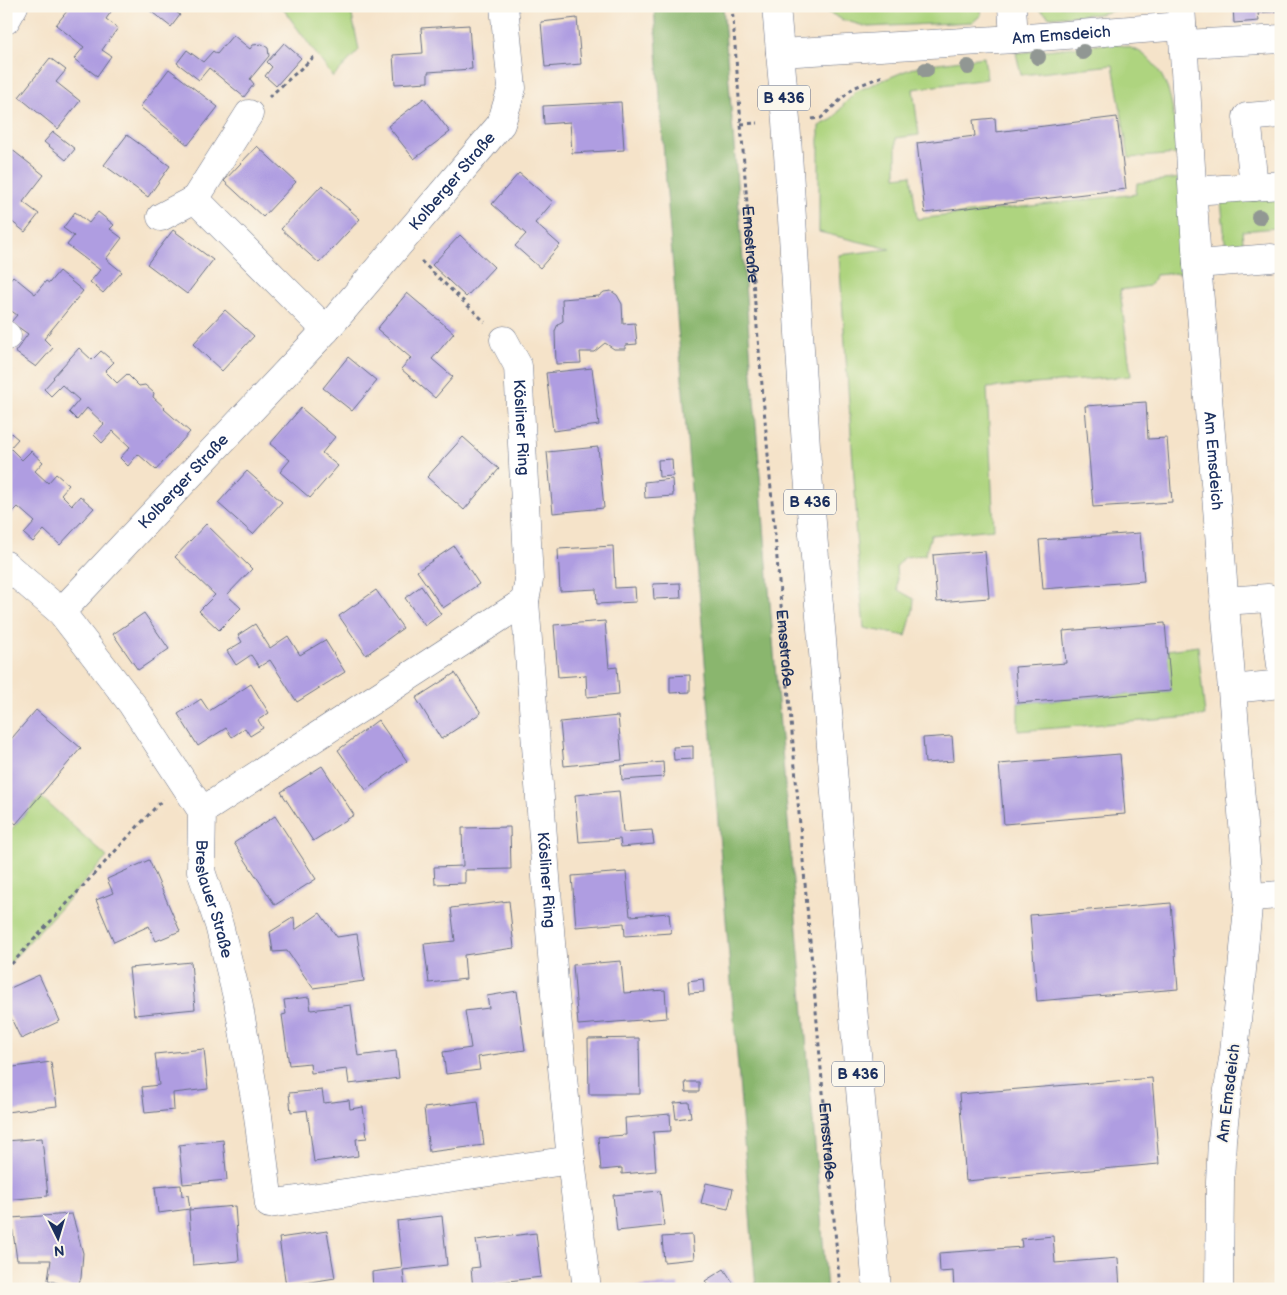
<svg xmlns="http://www.w3.org/2000/svg" width="1287" height="1295" viewBox="0 0 1287 1295" font-family="'Balsamiq Sans',sans-serif">
<style>
.green{fill:#aed47f;stroke:#64826e}
.forest{fill:#8ab66e;stroke:#527266}
.building{fill:#af9de1}
.lines{fill:none;stroke-linecap:round;stroke-linejoin:round}
.minor-casing{stroke:#676e83;stroke-width:29}
.major-casing{stroke:#676e83;stroke-width:29}
.path{stroke:#676e83;stroke-width:3;stroke-dasharray:4 4;stroke-linecap:butt}
.minor{stroke:#fff;stroke-width:28}
.major{stroke:#fff;stroke-width:28}
.tree{fill:#919793}
.labels{text-anchor:middle;dominant-baseline:central;stroke-width:4;stroke-linejoin:round;paint-order:stroke}
.shield{fill:#fbf7ec;stroke:#5e6b89;stroke-width:1}
.shield-label{font-size:15px;font-weight:bold;fill:#1b2f5e}
.street-label{font-size:16px;fill:#1b2f5e;stroke:#fbf7ec}
</style>
<rect width="100%" height="100%" fill="#fbf7ec"/>
<filter id="ink" filterUnits="userSpaceOnUse"><feTurbulence type="fractalNoise" baseFrequency=".02" numOctaves="2"/><feDisplacementMap in="SourceGraphic" scale="10" xChannelSelector="R" yChannelSelector="G"/><feConvolveMatrix kernelMatrix="1 2 1 2 8 2 1 2 1" color-interpolation-filters="sRGB"/></filter>
<filter id="wash" filterUnits="userSpaceOnUse"><feTurbulence type="fractalNoise" baseFrequency=".0096" numOctaves="4" result="noise"/><feDisplacementMap in="SourceGraphic" scale="20" xChannelSelector="R" yChannelSelector="G"/><feGaussianBlur stdDeviation="1.12" result="paint"/><feColorMatrix in="noise" values="0 0 0 0 0 0 0 0 0 0 0 0 0 0 0 0 0 1.4 0 .05"/><feComposite in="paint" operator="in"/></filter>
<g filter="url(#wash)">
<rect width="100%" height="100%" fill="#f5e3c9"/>
<path class="green" d="M281,6H350L359,50L333,77Z
M821,6H982L981,15L973,22L868,27L843,20L822,9Z
M1037,6H1125L1120,9L1099,14L1050,17L1037,8Z
M1114,43C1123,46 1135,48 1143,54C1174,77 1174,119 1178,154L1129,158L1113,65L1021,75L1016,53Z
M984,57L987,79L913,89L919,135L896,138V177L911,175L917,219L1136,194L1137,183L1181,178L1187,272L1156,275L1149,286L1120,290L1131,376L987,388L994,529L931,535L925,555L905,557L896,567L898,590L914,599L913,610L906,636L864,628L855,525L857,522L839,255L890,249L819,232V126L833,119L845,103L857,91L910,69L923,65Z
M1281,195V208L1276,209L1277,228L1242,231L1244,250L1226,251L1221,200Z
M1198,646L1205,716L1018,731V703L1170,691L1167,650Z
M41,797L107,857L6,967V835Z"/>
<path class="forest" d="M654,6H723L776,678L827,1289H756L664,157Z"/>
<g id="blocks">
<path class="building" d="M71,6H115L106,19L118,28L102,50L111,56L97,76L74,59L84,47L56,25Z
M144,6H168L180,15L171,27Z
M1233,6H1281V11L1258,13L1259,21L1234,23Z
M577,18L581,64L545,67L541,22Z
M469,25L472,69L428,72V82L395,84L393,55L423,53L421,28Z
M233,35L250,49L253,45L262,44L268,48L269,56L250,79L254,84L244,97L209,68L199,80L177,63L187,50L203,62L213,51L217,54Z
M284,43L301,58L276,86L265,76L272,67L267,62Z
M50,58L66,70L56,82L80,101L58,129L19,97Z
M169,69L218,107L188,145L140,107Z
M424,98L450,132L414,159L388,126Z
M621,102L624,150L572,153L570,122L544,124L543,106Z
M1117,117L1126,189L925,213L917,143L975,136L973,120L995,118L996,132Z
M53,132L75,149L66,160L44,142Z
M127,135L170,166L148,197L104,165Z
M6,145L44,175L23,202L39,214L25,232L6,217V209L12,201L6,197Z
M257,146L296,182L263,217L224,181Z
M519,173L553,202L535,223L560,245L540,268L515,246L526,234L492,204Z
M322,185L360,219L319,263L281,229Z
M75,212L89,223L98,212L114,225L110,229L122,238L106,259L122,272L103,293L90,282L100,270L67,245L74,236L63,228Z
M173,230L213,260L187,294L147,264Z
M460,235L494,267L466,297L432,265Z
M59,271L83,291L44,339L53,348L36,367L15,352L28,334L11,322L17,315L6,307V284L13,276L35,294L46,281L49,283Z
M611,291L617,295L622,304L623,324L635,323L637,344L625,345V349H614L605,343L594,352H580L581,363L556,364L555,331L558,324L563,321L562,299L599,296L604,292Z
M407,293L454,333L432,359L453,377L435,398L401,369L411,358L377,329Z
M225,310L254,336L222,371L193,344Z
M79,348L92,360L101,351L114,362L105,371L117,383L127,374L139,386L145,385L154,393L153,397L165,408L164,409L190,432L156,470L138,454L128,466L120,458L130,447L113,431L102,443L94,435L104,424L87,408L77,420L69,412L79,400L62,385L51,396L44,389L54,378L53,377Z
M348,357L377,381L352,411L323,388Z
M592,368L599,425L553,431L546,373Z
M1146,402L1148,439L1167,438L1172,502L1093,507L1085,406Z
M301,408L335,437L322,453L338,466L310,498L280,472L290,460L270,444Z
M6,429L18,439L10,448L22,460L31,451L43,462L35,471L48,483L56,474L69,485L61,494L72,505L80,496L94,508L60,545L44,530L33,542L24,534L35,522L18,507L6,519V503L10,499L6,495Z
M463,437L499,469L464,510L427,477Z
M598,447L604,508L553,513L547,452Z
M672,459L673,476L659,477L658,460Z
M247,471L282,502L253,534L218,503Z
M672,479L673,496L645,498L644,482Z
M206,524L252,569L227,595L241,608L219,630L199,611L215,595L175,557Z
M1140,533L1144,581L1043,589L1039,540Z
M454,546L479,584L443,608L417,571Z
M613,546L615,588L635,587L636,602L597,604L596,589L560,591L558,549Z
M985,551L989,598L937,602L933,555Z
M680,583L681,598L654,599L653,584Z
M421,586L441,614L425,626L405,598Z
M376,590L403,628L366,655L339,616Z
M144,613L169,649L138,670L113,634Z
M605,621L609,668L617,667L619,694L587,697L586,675L558,677L554,625Z
M1165,623L1171,691L1018,703L1015,667L1066,663L1063,631Z
M255,624L270,648L288,636L300,655L325,640L345,672L297,702L270,660L259,667L251,655L236,665L227,651L242,642L238,635Z
M455,673L481,713L441,739L416,698Z
M690,675V692L670,693V676Z
M251,684L269,713L258,720L263,728L250,736L245,728L232,737L226,728L198,746L178,714L201,699L209,711Z
M36,710L81,748L16,824L6,816V745Z
M618,716L622,760L564,766L560,722Z
M378,720L407,761L366,790L338,750Z
M952,736L954,761L925,763L923,738Z
M693,746V759L674,760L673,747Z
M1120,754L1125,814L1004,824L999,764Z
M663,762L664,777L622,780L621,766Z
M322,766L354,815L313,841L281,792Z
M619,791L623,832L652,830L654,844L621,847L620,839L579,842L575,795Z
M275,816L316,879L275,905L234,843Z
M510,827L511,869L465,870V883L435,884L434,867L463,866L462,828Z
M149,860L180,931L156,941L149,926L114,942L96,900L113,893L107,879Z
M626,872L630,916L669,913L671,933L625,936L624,923L576,927L572,876Z
M509,901L514,948L464,955L466,979L429,983L424,944L455,941L451,908Z
M1171,903L1178,989L1037,1001L1030,915Z
M320,913L337,937L357,934L364,981L313,988L287,951L273,952L270,932L294,917L295,930Z
M621,961L624,993L665,990L667,1018L578,1025L573,965Z
M191,962L195,1009L134,1015L129,968Z
M39,975L60,1021L21,1039L6,1008V990Z
M703,979L704,992L689,993L688,981Z
M517,991L525,1050L478,1057L480,1070L446,1074L443,1052L471,1048L465,1011L489,1008L487,996Z
M309,997L311,1010L351,1005L358,1056L396,1051L399,1078L349,1084L347,1069L311,1073L310,1063L289,1065L282,1015L286,1014L284,1000Z
M639,1038L640,1094H589L588,1039Z
M204,1049L208,1089L173,1093L174,1110L145,1113L142,1087L159,1085L155,1054Z
M51,1062L57,1106L6,1112V1068Z
M1152,1078L1159,1164L966,1181L959,1094Z
M685,1082H699V1092H686Z
M322,1090L324,1103L349,1100L350,1109L363,1107L367,1138L356,1139L358,1156L314,1162L307,1110L291,1112L289,1093Z
M478,1101L484,1145L429,1152L424,1108Z
M689,1102L691,1117L676,1119L674,1103Z
M670,1114L671,1131L653,1132L656,1171L622,1174V1168L601,1170L598,1137L626,1135L625,1118Z
M42,1138L48,1196L6,1200V1141Z
M223,1140L227,1180L183,1184L179,1145Z
M706,1183L733,1189L728,1209L701,1203Z
M181,1185L182,1196L188,1195L190,1209L158,1213L155,1187Z
M660,1191L664,1226L617,1231L613,1195Z
M235,1206L239,1261L193,1265L189,1210Z
M72,1214L83,1253L81,1278L76,1289L48,1280L51,1260H17L11,1218Z
M442,1216L447,1265L403,1270L405,1289H373L372,1272L402,1268L397,1221Z
M327,1231L335,1278L286,1286L279,1238Z
M536,1233L541,1277L493,1283L494,1288L473,1289L471,1268L480,1267L476,1240Z
M692,1235L694,1259L664,1262L662,1237Z
M1053,1236L1055,1263L1118,1258L1120,1289H954L953,1271L940,1272L939,1253L1022,1247L1021,1239Z
M724,1269L734,1284L727,1289H710L705,1281Z
M678,1284L679,1289H634V1287Z"/>
</g>
</g>
<g filter="url(#ink)">
<use href="#blocks" fill-opacity="0" stroke="#676e83" stroke-width="1"/>
<g class="lines">
<g class="minor-casing">
<g id="minor">
<path d="M1012,6L1014,39"/>
<path id="s2" d="M1181,6L1197,264L1249,897L1234,1053L1227,1096L1222,1140L1220,1182L1219,1289"/>
<path d="M6,20L14,6"/>
<path d="M1184,44L1281,39"/>
<path id="s3" d="M780,53L1014,39L1182,26"/>
<path d="M249,114L195,199L326,330"/>
<path d="M1254,187L1247,117L1281,114"/>
<path d="M1193,191L1281,185"/>
<path d="M161,217L195,199"/>
<path d="M1197,264L1271,258"/>
<path d="M6,335L7,336"/>
<path id="s4" d="M504,340L518,366L529,580L525,601L555,995L571,1160L587,1289"/>
<path id="s5" d="M6,565L61,612L132,704L202,811L201,871L219,925L238,1001L258,1116L269,1204L571,1160"/>
<path d="M1224,601L1268,598L1274,605L1281,666"/>
<path id="s6" d="M61,612L326,330L501,124L512,88L504,6"/>
<path d="M1232,689L1281,684"/>
<path d="M202,811L525,601"/>
<path d="M1249,897L1281,895"/>
</g>
</g>
<g class="major-casing">
<path id="major" d="M776,6L786,121L807,463L877,1289"/>
</g>
<g class="path">
<path id="s1" d="M732,6L752,269L840,1289"/>
<path d="M269,97L316,55"/>
<path d="M812,119L821,118L853,88L883,76"/>
<path d="M741,124L758,123"/>
<path d="M421,261L485,322"/>
<path d="M6,970L163,799"/>
</g>
<use href="#minor" class="minor"/>
<use href="#major" class="major"/>
</g>
<g class="tree">
<circle cx="1083" cy="52" r="8"/>
<circle cx="1038" cy="57" r="8"/>
<circle cx="968" cy="67" r="8"/>
<circle cx="926" cy="70" r="8"/>
<circle cx="1259" cy="217" r="8"/>
</g>
</g>
<g class="labels">
<g class="shield">
<rect x="758" y="85.5" width="52" height="25" rx="4"/>
<rect x="784" y="489.5" width="52" height="25" rx="4"/>
<rect x="832" y="1061.5" width="52" height="25" rx="4"/>
</g>
<g class="shield-label">
<text x="784" y="98">B 436</text>
<text x="810" y="502">B 436</text>
<text x="858" y="1074">B 436</text>
</g>
<g class="street-label">
<text stroke="none"><textPath href="#s3" startOffset="282">Am Emsdeich</textPath></text>
<text stroke="none"><textPath href="#s6" startOffset="582">Kolberger Straße</textPath></text>
<text stroke="none"><textPath href="#s1" startOffset="239">Emsstraße</textPath></text>
<text stroke="none"><textPath href="#s4" startOffset="91">Kösliner Ring</textPath></text>
<text stroke="none"><textPath href="#s2" startOffset="456">Am Emsdeich</textPath></text>
<text stroke="none"><textPath href="#s6" startOffset="179">Kolberger Straße</textPath></text>
<text stroke="none"><textPath href="#s1" startOffset="644">Emsstraße</textPath></text>
<text stroke="none"><textPath href="#s4" startOffset="545">Kösliner Ring</textPath></text>
<text stroke="none"><textPath href="#s5" startOffset="406">Breslauer Straße</textPath></text>
<text transform="translate(1229 1093) rotate(-83)">Am Emsdeich</text>
<text stroke="none"><textPath href="#s1" startOffset="1139">Emsstraße</textPath></text>
</g>
</g>
<rect width="1287" height="1295" fill="none" stroke="#fbf7ec" stroke-width="25"/>
<g transform="translate(58 1238) rotate(175)" stroke="#fbf7ec" stroke-width="4" paint-order="stroke">
<path d="M0-4L9 19L0 12L-9 19Z" fill="#1b2f5e"/>
<text y="-8" font-size="14" font-weight="bold" text-anchor="middle" fill="#1b2f5e">N</text>
</g>
</svg>
